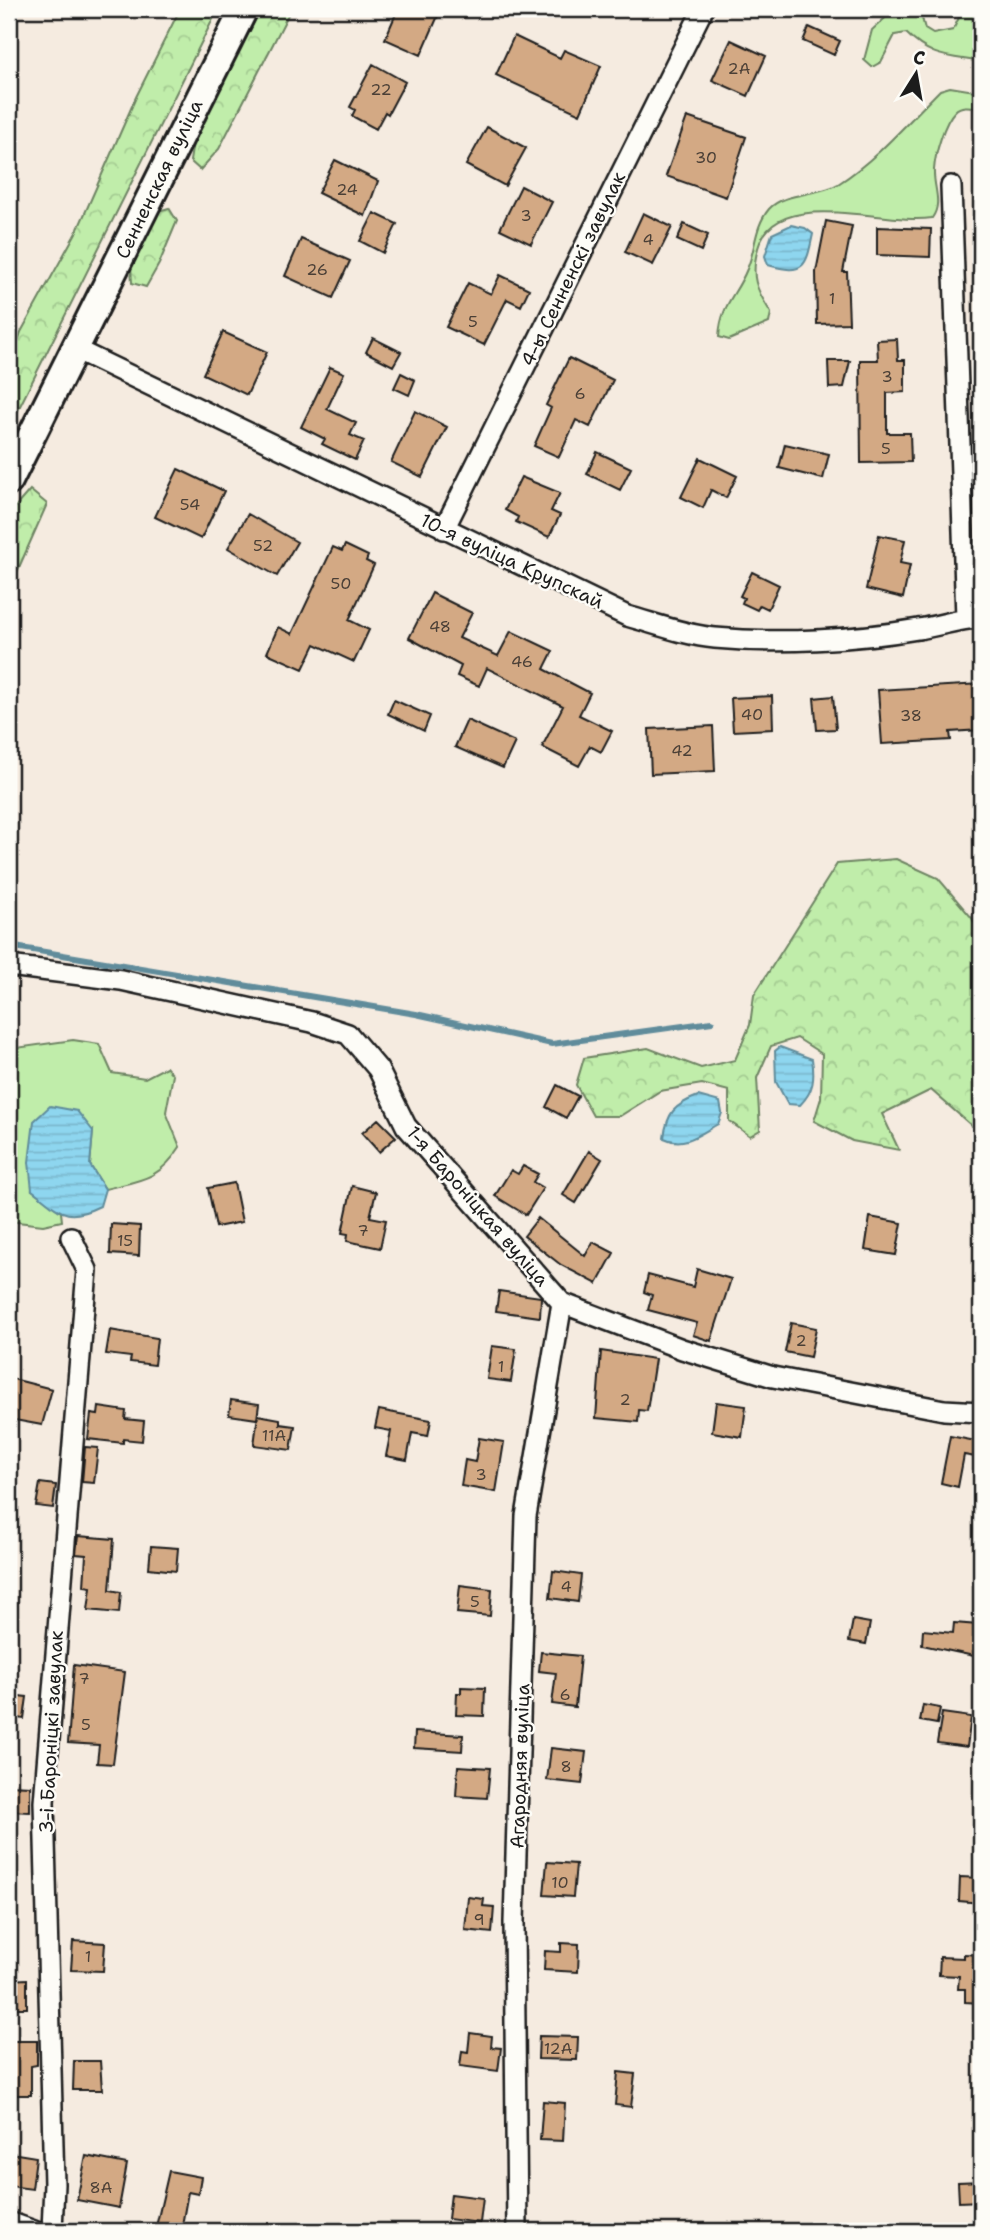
<svg xmlns="http://www.w3.org/2000/svg" width="990" height="2240" viewBox="0 0 990 2240" font-family="'Shantell Sans',sans-serif">
<style>
.grass{fill:#c0edaa;stroke:#6e8463;stroke-width:2}
.forest{fill:url(#forest-crowns);stroke:#6e8463;stroke-width:2}
.water{fill:url(#water-rules);stroke:#608c9b;stroke-width:2}
.lines{fill:none;stroke-linecap:round;stroke-linejoin:round}
.stream{stroke:#608c9b;stroke-width:6}
.building{fill:#d3a984;stroke:#1c1c1c;stroke-width:2}
.street-casing{stroke:#1c1c1c;stroke-width:24}
.secondary-casing{stroke:#1c1c1c;stroke-width:32}
.street{stroke:#fdfcf7;stroke-width:19}
.secondary{stroke:#fdfcf7;stroke-width:26}
.labels{text-anchor:middle;dominant-baseline:central;stroke-width:5;stroke-linejoin:round;paint-order:stroke}
.number-label{font-size:16px;fill:#4a3f36}
.street-label{font-size:19px;fill:#1c1c1c;stroke:#fdfcf7}
</style>
<defs>
<pattern id="forest-crowns" width="20" height="18" patternUnits="userSpaceOnUse" patternTransform="scale(1.75)"><rect width="20" height="18" fill="#c0edaa"/><path d="M2 6a3 3 0 1 1 6 0M12 15a3 3 0 1 1 6 0" fill="none" stroke="#a4cb92"/></pattern>
<pattern id="water-rules" width="6" height="5" patternUnits="userSpaceOnUse" patternTransform="scale(1.75)"><rect width="6" height="5" fill="#8ed6ef"/><path d="M0 2.5h6" fill="none" stroke="#7ab7cc"/></pattern>
</defs>
<rect width="100%" height="100%" fill="#f5ebe0"/>
<filter id="ink" filterUnits="userSpaceOnUse"><feTurbulence type="fractalNoise" baseFrequency=".0143" numOctaves="2"/><feDisplacementMap in="SourceGraphic" scale="14" xChannelSelector="R" yChannelSelector="G"/><feConvolveMatrix kernelMatrix="1 2 1 2 8 2 1 2 1" color-interpolation-filters="sRGB"/></filter>
<g filter="url(#ink)">
<path class="grass" d="M895,9L916,10L922,18L925,29L933,34L953,30L963,9H981V62C948,56 931,58 906,33L895,35L881,62L872,67L864,60L872,30Z
M950,87L981,92V108C972,107 962,104 955,111C944,122 935,154 934,170C933,187 943,203 932,218C884,226 775,185 758,248C750,277 756,289 771,313L769,323L729,340L719,337C721,304 736,296 747,269C756,249 754,227 769,209C784,192 818,196 838,184C877,159 908,122 940,90Z
M73,1040L99,1044L112,1073L145,1078L166,1067L173,1075L166,1112L180,1147C159,1180 141,1180 105,1189L90,1165L93,1131L32,1190L61,1212L62,1221L43,1225L9,1221V1049Z"/>
<path class="forest" d="M180,9H218L9,428V369L21,332L78,229L136,97Z
M261,9H291L219,149L200,170L190,161L194,136Z
M169,208L177,221L159,264L146,287L132,283L131,265L158,211Z
M30,490L47,504L9,590V514Z
M896,859L938,878L972,918L981,936V1134L931,1090L882,1114L899,1150L852,1141L814,1121L821,1098L822,1054L797,1038L771,1046L757,1078L760,1130L750,1136L729,1121V1091L702,1084L660,1091L620,1116H593L576,1085L584,1058L648,1048L701,1068L735,1060L750,1025L754,995L837,864Z"/>
<path class="water" d="M791,225L805,228L813,234C806,268 804,275 768,265L765,256L772,234Z
M780,1047L812,1059C815,1078 814,1091 800,1105L788,1104L776,1082L775,1051Z
M698,1096L720,1102L722,1113L718,1124C700,1134 684,1148 664,1138C667,1113 674,1105 698,1096Z
M50,1106L77,1111L93,1131L90,1165L105,1189L100,1206C65,1223 61,1212 32,1190L29,1162L34,1121Z"/>
<g class="lines">
<path class="stream" d="M9,946L416,1014L552,1044L712,1022"/>
</g>
<path class="building" d="M398,9H441L421,55L385,39Z
M809,27L840,41L834,55L803,41Z
M514,36L560,58L564,50L601,66L580,114L496,75Z
M731,40L766,56L748,96L712,80Z
M373,64L405,82L388,114L385,112L376,129L352,116L355,110L350,107Z
M687,117L746,137L726,197L666,176Z
M487,127L526,148L505,186L466,165Z
M335,160L378,181L365,216L318,193Z
M521,186L552,202L531,244L500,229Z
M374,213L397,224L383,253L360,241Z
M643,213L672,227L653,265L625,252Z
M826,221L852,226L843,272H847L849,323L817,324L816,272Z
M684,224L708,235L701,251L677,240Z
M877,227L931,229L930,257L877,255Z
M301,239L350,261L333,298L285,276Z
M500,275L529,289L521,306L507,299L484,345L446,327L468,283L491,294Z
M223,332L267,352L247,395L203,374Z
M373,338L401,352L393,366L366,352Z
M897,339L898,360H905V392L887,393V433H910L911,462L861,463L860,360H878L877,340Z
M569,358L613,380L590,427L576,420L559,457L534,446L551,408L546,405Z
M828,361H850L844,387L829,388Z
M330,367L344,373L327,409L356,423L350,435L364,441L355,460L322,444L325,439L301,427Z
M401,373L415,380L409,395L394,388Z
M415,411L447,427L422,477L391,462Z
M785,444L829,454L823,479L779,468Z
M597,452L631,468L620,490L587,474Z
M700,458L737,476L726,498L711,490L703,508L681,497Z
M178,469L224,491L201,539L155,517Z
M521,477L560,493L551,511L560,515L549,537L516,522L518,517L505,510Z
M248,514L297,542L277,576L228,548Z
M879,535L905,540L900,563L910,565L903,598L866,589Z
M345,545L368,556L366,561L374,565L349,620L369,630L354,662L315,644L303,669L267,653L278,627L292,634L333,547L342,551Z
M752,572L779,585L768,609L760,605L757,610L742,603L744,598L740,596Z
M432,593L472,613L459,638L498,656L511,631L553,651L544,669L590,693L579,715L612,731L601,752L590,746L579,766L542,747L563,706L487,668L479,686L457,676L461,666L409,638Z
M981,684V730L950,732L951,740L882,744L878,690Z
M772,696L773,729L733,731L731,698Z
M833,696L836,729L817,730L814,698Z
M394,700L430,716L424,731L388,714Z
M467,720L515,742L503,768L455,747Z
M713,726L715,771L651,774L649,729Z
M557,1085L578,1096L566,1118L546,1107Z
M378,1119L396,1137L379,1152L362,1133Z
M589,1151L602,1159L576,1203L563,1195Z
M523,1166L538,1174L533,1182L543,1188L526,1215L495,1196L511,1170L518,1174Z
M234,1183L242,1222L216,1227L208,1188Z
M352,1186L376,1192L370,1217L386,1220L380,1248L347,1241L348,1234L342,1233Z
M870,1217L902,1223L896,1255L865,1250Z
M538,1218L585,1256L593,1242L614,1253L597,1284L561,1265L524,1236Z
M111,1224L140,1226L139,1256L110,1254Z
M697,1269L731,1279L711,1341L693,1335L697,1323L648,1310L652,1295L644,1292L648,1275L693,1287Z
M499,1291L541,1297L540,1317L496,1311Z
M791,1323L816,1328L810,1357L785,1352Z
M110,1330L157,1338L154,1365L130,1362L131,1357L106,1354Z
M492,1346L516,1349L511,1382L487,1379Z
M601,1351L655,1359L647,1411L639,1410L638,1422L596,1418Z
M9,1378L52,1389L42,1425L9,1419Z
M231,1400L259,1404L257,1419L229,1415Z
M716,1402L746,1406L742,1437L712,1432Z
M99,1407L126,1411L125,1419L144,1421L142,1441L123,1439V1443L88,1439L91,1414L98,1415Z
M379,1410L431,1420L428,1436L412,1433L407,1460L386,1456L391,1431L375,1428Z
M258,1415L280,1419V1424L295,1426L291,1450L254,1445Z
M950,1436L981,1442V1458L964,1455L958,1487L941,1483Z
M479,1438L504,1442L496,1492L461,1486L465,1460L475,1462Z
M85,1447L98,1448L94,1483L82,1482Z
M40,1483L56,1485L53,1508L36,1506Z
M78,1536L114,1539L110,1590L121,1592L119,1613L88,1610L91,1587L84,1586L86,1555L76,1554Z
M151,1546L178,1548L176,1571L149,1568Z
M553,1571L581,1575L578,1602L550,1598Z
M460,1585L492,1589L490,1616L457,1613Z
M853,1620L870,1623L866,1644L849,1641Z
M954,1623L978,1625L974,1656L922,1645L923,1630L953,1633Z
M541,1652L580,1656L575,1707L552,1704L556,1673L539,1671Z
M74,1665L125,1672L113,1764L97,1763L99,1745L68,1743Z
M461,1687L485,1688L484,1716L456,1715L457,1693H461Z
M9,1695L27,1697L24,1719L9,1717Z
M923,1705L940,1708L937,1724L920,1721Z
M942,1713L971,1717L967,1747L937,1743Z
M415,1732L463,1735L462,1751L414,1748Z
M551,1748L586,1752L582,1784L547,1780Z
M458,1766L490,1768L487,1798L456,1796Z
M9,1785L30,1786V1812L9,1811Z
M547,1862L576,1864L573,1897L544,1895Z
M960,1877L981,1878V1903L959,1901Z
M468,1897L484,1899L483,1906L494,1907L492,1933L465,1930Z
M73,1941L105,1943L103,1971L71,1970Z
M561,1943L579,1944L578,1972L544,1970L545,1951L561,1952Z
M964,1954L981,1955V2003L965,2002V1989H958L959,1976L939,1975L940,1957L964,1958Z
M27,1979V2008H9V1980Z
M470,2033L492,2036L491,2047L501,2048L498,2071L460,2066L462,2051L468,2052Z
M539,2036L578,2037L577,2060L538,2059Z
M9,2041H37V2065L31,2066V2095H9Z
M74,2061H100L102,2090H73Z
M618,2072L635,2074L631,2107L615,2105Z
M543,2101L565,2103L563,2141L540,2140Z
M11,2153L36,2157L32,2189L9,2186Z
M86,2156L127,2164L119,2208L77,2200Z
M169,2171L201,2177L198,2194L188,2192L181,2231H155Z
M981,2181V2201L959,2202L958,2182Z
M451,2194L483,2198L480,2223L448,2219Z"/>
<g class="lines">
<g class="street-casing">
<path id="street" d="M951,186L966,618
M75,349L627,616C656,624 685,635 715,638C779,644 855,640 918,629C940,626 959,618 981,618
M444,529L703,9
M9,966L121,980L312,1022L348,1034L378,1069L406,1126L562,1303L682,1349L773,1377L944,1410L981,1412
M9,2222L34,2231
M52,2231L54,2184L44,1802L87,1270L71,1237
M517,2231L514,1922L526,1516L562,1303"/>
</g>
<g class="secondary-casing">
<path id="secondary" d="M9,481L244,9"/>
</g>
<use href="#street" class="street"/>
<use href="#secondary" class="secondary"/>
</g>
</g>
<g class="labels">
<g class="number-label">
<text x="739" y="68">2А</text>
<text x="381" y="89">22</text>
<text x="706" y="157">30</text>
<text x="347" y="189">24</text>
<text x="526" y="215">3</text>
<text x="648" y="239">4</text>
<text x="317" y="269">26</text>
<text x="832" y="298">1</text>
<text x="473" y="321">5</text>
<text x="887" y="376">3</text>
<text x="580" y="393">6</text>
<text x="886" y="448">5</text>
<text x="190" y="504">54</text>
<text x="263" y="545">52</text>
<text x="341" y="583">50</text>
<text x="440" y="626">48</text>
<text x="522" y="661">46</text>
<text x="752" y="714">40</text>
<text x="911" y="715">38</text>
<text x="682" y="750">42</text>
<text x="363" y="1230">7</text>
<text x="125" y="1240">15</text>
<text x="801" y="1340">2</text>
<text x="501" y="1366">1</text>
<text x="625" y="1399">2</text>
<text x="274" y="1435">11А</text>
<text x="481" y="1474">3</text>
<text x="566" y="1586">4</text>
<text x="475" y="1601">5</text>
<text x="84" y="1678">7</text>
<text x="565" y="1694">6</text>
<text x="86" y="1724">5</text>
<text x="566" y="1766">8</text>
<text x="560" y="1882">10</text>
<text x="479" y="1919">9</text>
<text x="88" y="1956">1</text>
<text x="558" y="2048">12А</text>
<text x="101" y="2187">8А</text>
</g>
<g class="street-label">
<text transform="translate(159 179) rotate(-64)">Сенненская вуліца</text>
<text transform="translate(573 269) rotate(-64)">4-ы Сенненскі завулак</text>
<text transform="translate(512 561) rotate(25)">10-я вуліца Крупскай</text>
<text transform="translate(478 1206) rotate(49)">1-я Бароніцкая вуліца</text>
<text transform="translate(51 1732) rotate(-87)">3-і Бароніцкі завулак</text>
<text transform="translate(520 1766) rotate(-88)">Агародняя вуліца</text>
</g>
</g>
<rect width="990" height="2240" fill="none" stroke="#fdfcf7" stroke-width="35"/>
<rect x="18" y="18" width="955" height="2205" fill="none" stroke="#1c1c1c" stroke-width="2.5" filter="url(#ink)"/>
<g transform="translate(916 74) rotate(11)" stroke="#fdfcf7" stroke-width="5" paint-order="stroke">
<path d="M0-5L12 26L0 18L-12 26Z" fill="#1c1c1c"/>
<text y="-10" font-size="19" font-weight="bold" text-anchor="middle" fill="#1c1c1c">С</text>
</g>
</svg>
